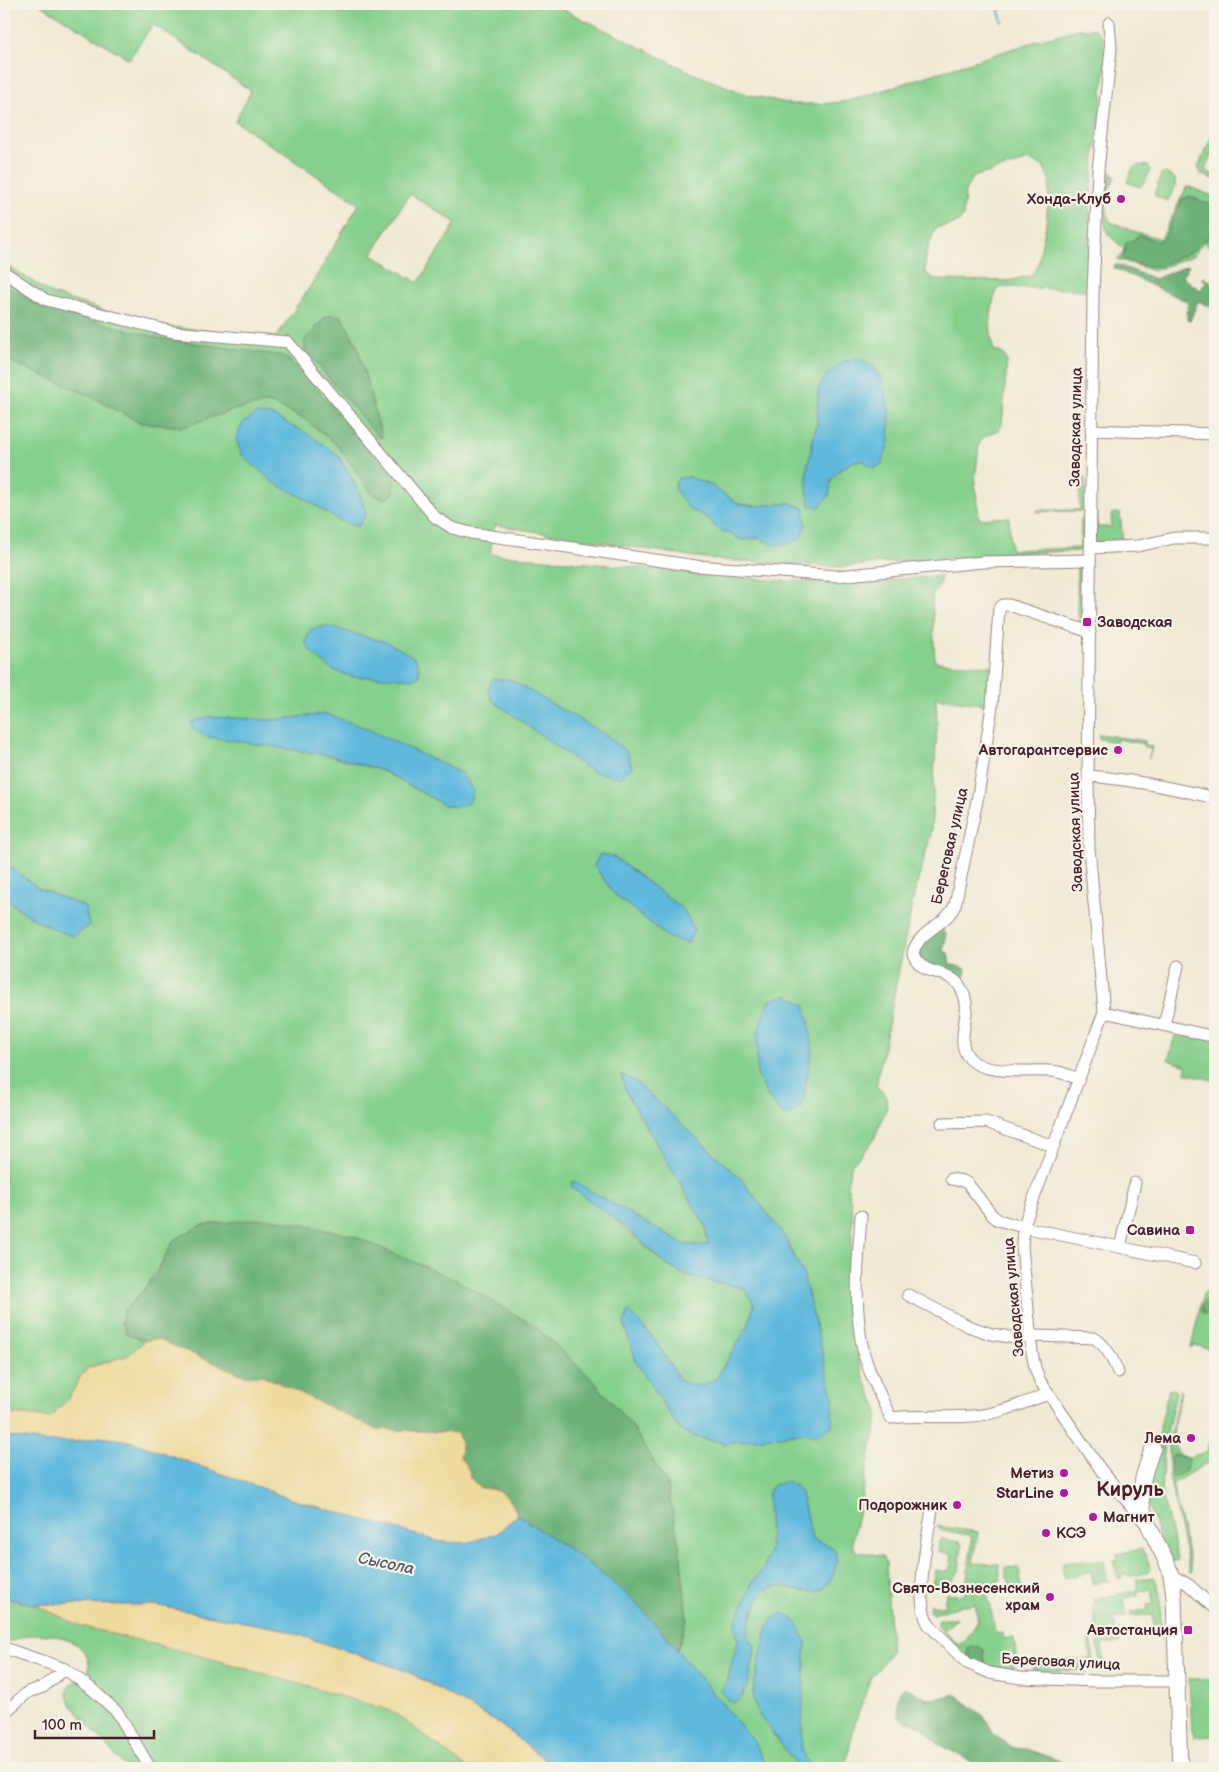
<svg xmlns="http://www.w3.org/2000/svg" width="1219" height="1772" viewBox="0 0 1219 1772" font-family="'Balsamiq Sans',sans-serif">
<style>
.green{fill:#86d08d;stroke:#68785c;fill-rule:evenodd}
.forest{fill:#6cb278;stroke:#5b6852}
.sand{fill:#eeda9e;stroke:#9c7c64}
.water{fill:#5fb9dc;stroke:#546c84}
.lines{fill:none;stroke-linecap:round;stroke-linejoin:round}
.stream{stroke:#5fb9dc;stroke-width:2.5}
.minor-casing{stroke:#9d8480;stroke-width:13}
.major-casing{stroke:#9d8480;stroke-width:17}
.minor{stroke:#fff;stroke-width:11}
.major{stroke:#fff;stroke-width:15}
.poi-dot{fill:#b5179e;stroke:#f7f3e8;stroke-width:2}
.labels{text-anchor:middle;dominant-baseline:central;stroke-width:4.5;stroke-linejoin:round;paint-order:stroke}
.poi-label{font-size:15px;font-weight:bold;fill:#4a1f2b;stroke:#f7f3e8;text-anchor:end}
.street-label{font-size:15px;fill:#4a1f2b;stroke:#f7f3e8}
.water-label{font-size:16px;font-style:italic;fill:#515569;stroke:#f7f3e8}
.district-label{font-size:20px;font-weight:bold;fill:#4a1f2b;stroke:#f7f3e8}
</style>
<rect width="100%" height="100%" fill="#f7f3e8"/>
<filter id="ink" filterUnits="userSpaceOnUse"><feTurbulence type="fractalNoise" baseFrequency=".02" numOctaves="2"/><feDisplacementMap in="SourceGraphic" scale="10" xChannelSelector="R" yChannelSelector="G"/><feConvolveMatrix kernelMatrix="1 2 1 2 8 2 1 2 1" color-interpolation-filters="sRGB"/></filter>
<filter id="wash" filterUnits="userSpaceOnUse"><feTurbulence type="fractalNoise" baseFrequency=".0096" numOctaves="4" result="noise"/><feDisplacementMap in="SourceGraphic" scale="20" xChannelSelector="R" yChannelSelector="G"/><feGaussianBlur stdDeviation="1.12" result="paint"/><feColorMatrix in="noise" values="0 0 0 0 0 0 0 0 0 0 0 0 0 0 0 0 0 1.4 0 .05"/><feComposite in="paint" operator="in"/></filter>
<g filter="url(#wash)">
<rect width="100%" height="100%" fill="#f0ead4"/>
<path class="green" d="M39,4H552L697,75L746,94L791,104H823L849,101L1049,37L1080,29H1095C1105,38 1106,48 1106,61L1091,191L1087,290L1002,287L997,290C990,307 988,333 994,350L1003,354L1007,361L1002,426L996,431L984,437L979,444L975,481L979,519L1009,517L1011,550L1080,548L1081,519L1084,520L1085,523L1084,548L1079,551L989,554L985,558H944L839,567L723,560L695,557L495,525L490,554L781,581L860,582L940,576V583L932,596L935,662L991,666L989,705L936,698L937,725L931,834L914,895L876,1086L886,1095L887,1107L874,1139L870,1145L852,1164L847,1185L853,1214L850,1268L851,1314L856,1352L867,1386L877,1406L878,1416L852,1543L856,1551L883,1556L886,1562L891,1649L885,1661L871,1677L855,1723L845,1768H811L805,1760L772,1619L766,1632L753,1692L759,1715L799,1768H766L754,1742L677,1650L687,1619L680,1550L667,1484L631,1425L590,1377L535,1326L456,1280L174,1240C160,1267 147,1289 124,1310L127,1334L144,1341L129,1355L88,1368L81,1376L69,1398L50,1418L4,1413V896L19,910L69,900L38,888L4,862V359L84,393L141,423L269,403L303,418L338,445L373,495L394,482L386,469L303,373L284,356L158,338L41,307L4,284V263L52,294L150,325L276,337L313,282L359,204L235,121L251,91L153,24L129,59ZM1029,160L1044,167L1050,182L1046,224L1038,265L1032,275L1009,281L935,280L925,272C924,256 930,242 936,228L958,223L963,217L965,191L973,177ZM410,194L456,223L418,283L372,254ZM341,316L357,345L382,438ZM817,423L874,468L864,461H854L839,470L831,480L829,496L807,468ZM338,455L358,489L366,514L338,520L307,500ZM690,477L712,486L738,504L756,506L790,503L804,508L773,545L759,538L742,540L731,534L719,530L708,518L689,509L674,488ZM326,714L444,805L383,771L332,756L191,722L209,717L272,720ZM614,857L684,910L694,930L669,938L614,894L594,865ZM622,1075L636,1082L741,1179L783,1234L803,1274L833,1397L818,1435L801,1433L725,1443L696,1437L679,1429L636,1361L655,1340L681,1382L699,1386L716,1379L749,1324L754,1305L744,1288L686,1276L665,1264L573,1182L685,1245H708L706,1227L626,1092ZM768,1493L801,1494L812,1539L834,1548L804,1592C798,1590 791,1587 785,1586C758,1581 753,1616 747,1634L755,1648L743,1697L721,1690L726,1684L738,1640L735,1624L753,1581L764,1568L770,1548Z
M1215,128V146L1205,170L1215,175L1214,178L1212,179L1201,174L1198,167Z
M1138,165L1149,166L1150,169L1147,178L1140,187L1127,182L1133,168Z
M1166,173L1175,179C1177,188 1172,194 1167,201L1154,195L1161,175Z
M1187,186L1215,197V250L1203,242L1194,255L1154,271L1117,259L1122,255L1124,249L1108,234L1105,225L1103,199L1106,198L1109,221L1133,231L1161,239Z
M1084,476L1085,477V509L1083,511L1038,512L1037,510H1078L1080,508V488L1073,485V479H1083Z
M1094,513H1097V527H1111L1112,513H1120L1123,543L1101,544L1095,542Z
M1076,565L1082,566L1085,569L1084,623L1078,625L1077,568Z
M1099,734L1145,741V745L1152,747L1149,759L1151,749L1144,747V744L1117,739V742L1099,739Z
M1176,1032L1215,1041V1081L1186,1073L1187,1066L1168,1060Z
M1206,1291L1215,1293V1358L1212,1356L1213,1349L1193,1345L1191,1348L1203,1294Z
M1169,1389L1175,1390L1176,1393L1165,1441L1161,1490L1178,1560L1169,1563L1147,1503L1155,1448Z
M1180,1390L1181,1392C1177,1412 1167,1436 1179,1455L1188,1458L1208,1451L1207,1448L1215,1430V1458L1172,1484L1192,1571L1190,1573L1169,1475V1443Z
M937,1526L978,1532L973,1563L999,1564L1001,1580H998L999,1586L985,1588L991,1607L995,1633L1002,1632L1003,1639L1014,1637L1017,1662H1014V1670L1011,1673L975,1665L937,1625L940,1619H956L944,1630L959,1645L970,1634L978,1621L975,1604L968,1606L963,1605L933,1614L929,1611L930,1604L944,1607L946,1593L965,1595L972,1540L970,1535L941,1531Z
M941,1539L960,1542L962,1545L959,1571L947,1588L932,1585L935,1570L949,1571L952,1554L938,1552L939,1541Z
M1142,1549L1151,1567C1147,1575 1138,1575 1128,1577L1127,1575H1123V1578L1118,1579L1114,1560L1118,1559L1117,1554Z
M1104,1561L1108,1581H1098V1583L1093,1584L1091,1572L1064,1578L1061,1562Z
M1005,1567L1019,1568L1022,1589L1009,1591V1579L1007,1578Z
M1153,1577C1163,1586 1160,1623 1161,1636H1154L1153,1615L1130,1616L1131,1612L1148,1610L1147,1605L1153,1604L1151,1590L1138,1591V1596L1124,1598L1126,1616L1114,1619L1116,1630H1120V1642L1102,1645L1104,1663L1116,1665V1669L1114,1671H1104L1100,1666L1094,1608L1095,1605L1094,1599L1138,1590L1136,1580Z
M4,1598L33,1604L81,1626L213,1659L392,1711L467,1768H126L72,1706L67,1695L68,1687L89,1671C93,1641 50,1630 27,1636C18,1638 13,1642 4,1642Z
M1089,1641H1092C1093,1653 1096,1665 1082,1670L1033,1671L1032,1662L1090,1659Z
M1189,1679H1214L1215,1685V1736L1194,1737V1732H1192Z"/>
<path class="forest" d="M1111,171L1115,177L1106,198L1103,199V175Z
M1190,196L1215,207V234L1212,240H1202L1193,251L1160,266H1145L1123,259L1126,243L1135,239L1137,236L1140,235L1158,242L1165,237L1182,199Z
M1115,265H1118L1155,279L1188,265L1189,266L1182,276L1200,290L1206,282L1202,279L1204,277L1215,284V309L1198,301L1190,321L1187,320L1188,302L1114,268Z
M4,284L41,307L158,338L284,356L303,373L386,469L394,482V493L385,499L373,495L337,445L303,418L269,403L237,409L183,427L141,423L84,393L4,359Z
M331,315L341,316L357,345L382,438L377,436L305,350L304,341L325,317Z
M942,929L946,933L944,951L948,953L950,964L966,969L965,979L921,963L917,949L922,943Z
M270,1218L351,1235L456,1280L535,1326L590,1377L631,1425L667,1484L680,1550L687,1619L677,1650L658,1627L625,1592L573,1552L517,1515L514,1504L493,1489L480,1488L470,1478L469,1470L460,1457L461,1444L456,1433L375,1429L262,1375L245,1376L158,1340L144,1341L127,1334L121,1322L124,1310L134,1301L155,1276L174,1240L201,1225Z
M1211,1298L1215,1300V1314H1203C1200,1306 1203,1300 1211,1298Z
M1174,1454L1189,1459V1461L1185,1471L1173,1478L1171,1475L1170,1458Z
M978,1646L984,1650L985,1664C978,1666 972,1660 968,1654V1648Z
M904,1688C913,1688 920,1698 930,1699C938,1699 947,1695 955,1694L985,1717L994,1735L1014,1748L1026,1749L1058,1760L1061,1762L1060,1768H982L937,1743L921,1726L907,1722L900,1718C897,1709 897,1700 900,1691Z"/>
<path class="sand" d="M157,1339L245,1376L262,1375L375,1429L457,1433L461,1444L460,1457L469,1470L470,1478L480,1488C500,1489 511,1496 517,1515L498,1533L467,1543L441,1542L294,1500L130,1441L99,1437L74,1442H46L4,1436V1413L50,1418L69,1398L81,1376L88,1368L129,1355L144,1341Z
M33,1604L154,1605L282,1629L409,1672L498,1723L555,1768H467L392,1711L213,1659L81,1626Z"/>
<path class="water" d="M857,358L872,365L882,379L890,414L889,442L882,464L874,468L868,465L864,461H854L839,470L831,480L829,496L820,507L810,505L807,490V468L817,423L818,390L827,374L843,362Z
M256,414L271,415L310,435L338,455L358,489L366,514L358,527L338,520L307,500L273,482L242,455L236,439L243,423Z
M690,477L712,486L738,504L756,506L790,503L804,508L806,526L800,539L788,544L773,545L759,538L742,540L731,534L719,530L708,518L689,509L674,488L678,478Z
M326,626L389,643L415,658L419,667V677L412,679L390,677H353L331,669L311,652L305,642L311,629Z
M492,679H509L606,735L627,752L632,767L621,778L591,771L493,701L488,691Z
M326,714L363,727L461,773L473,790L470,802L457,807L444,805L383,771L332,756L204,736L192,729L191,722L209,717L272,720Z
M600,854L614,857L684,910L694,930L688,943L669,938L614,894L594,865Z
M4,862L38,888L85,907L89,926L74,936C48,929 23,914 4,896Z
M788,995L806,1006L813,1047L801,1109L784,1117L769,1098L757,1075V1037L762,1018L770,1000Z
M621,1075L636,1082L741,1179L783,1234L803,1274L833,1397L832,1426L818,1435L801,1433L725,1443L696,1437L679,1429L636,1361L624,1323L629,1311L655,1340L681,1382L699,1386L716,1379L749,1324L754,1305L744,1288L686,1276L665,1264L626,1227L571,1187L573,1181L685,1245H708L706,1227L626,1092Z
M4,1436L46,1442H74L99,1437L130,1441L294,1500L441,1542L467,1543L498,1533L517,1515L573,1552L625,1592L658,1627L754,1742L766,1768H555L498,1723L409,1672L282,1629L154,1605L33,1604L4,1598Z
M785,1482L795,1485L801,1494L812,1539L834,1548C838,1559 837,1567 832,1577C816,1609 791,1577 767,1589C756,1594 750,1623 747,1634L755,1647C752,1665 750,1692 735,1703L729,1701L721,1690L726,1684L738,1640L735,1624L753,1581L764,1568L770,1548L768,1493L773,1485Z
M782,1613C797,1618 801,1629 806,1643L801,1747L805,1760L811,1768H799L759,1715L755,1705L753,1692L766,1632L772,1619Z"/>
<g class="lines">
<path class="stream" d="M997,4L1002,22"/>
</g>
</g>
<g filter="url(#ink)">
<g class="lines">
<g class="minor-casing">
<path id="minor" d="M1109,23L1111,49L1098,170L1093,293L1088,776L1089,848L1104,1012L1023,1227L1022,1246L1032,1352L1035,1368L1040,1381L1101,1470L1147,1525
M4,272L46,300L173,332L288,342L435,517L452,528L471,533L696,566L837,576L983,562L1090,560
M1091,430L1215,434
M1090,548L1138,546L1174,538H1215
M1088,776C1131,779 1173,788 1215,798
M1104,1012L1215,1037
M1164,1025L1178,966
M1079,1079C1072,1077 1065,1073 1058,1072C1033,1067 968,1082 963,1044C961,1020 974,1009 959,985C948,969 922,977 913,954C916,932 947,925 955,905L978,796L992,706L999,609L1003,605H1009L1090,632
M942,1123L986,1122L1053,1146
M951,1179L963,1181L968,1184L992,1215L998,1220L1023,1227L1195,1263
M861,1216C858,1261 853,1309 864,1354C870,1376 881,1397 891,1418C918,1415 945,1418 973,1416C998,1414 1024,1403 1048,1394
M1120,1247L1135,1183
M908,1295L968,1326L991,1334L1016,1338L1037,1336L1094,1338C1107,1346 1112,1358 1118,1372
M932,1509C928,1538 913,1600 929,1625L967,1663L990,1673L1021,1678L1096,1681H1177
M1171,1575L1189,1585L1215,1609
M4,1648L65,1669L93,1690L118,1713L150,1768
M4,1713L28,1692L43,1687L65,1669"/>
</g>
<g class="major-casing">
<path id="major" d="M1153,1448C1148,1462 1141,1479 1141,1494C1142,1519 1157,1541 1167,1563C1172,1574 1173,1586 1174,1598L1180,1768"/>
</g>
<use href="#minor" class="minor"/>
<use href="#major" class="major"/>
</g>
</g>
<g class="poi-dot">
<circle cx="1121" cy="199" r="5"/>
<rect x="1082" y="617" width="10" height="10" rx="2.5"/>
<circle cx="1118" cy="750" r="5"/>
<rect x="1185" y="1225" width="10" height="10" rx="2.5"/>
<circle cx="1191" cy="1438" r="5"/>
<circle cx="1064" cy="1473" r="5"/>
<circle cx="1064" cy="1493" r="5"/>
<circle cx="957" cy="1505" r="5"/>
<circle cx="1093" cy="1517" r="5"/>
<circle cx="1046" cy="1533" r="5"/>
<circle cx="1050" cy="1597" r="5"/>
<rect x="1183" y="1625" width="10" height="10" rx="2.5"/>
</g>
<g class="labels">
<g class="poi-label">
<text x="1111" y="199">Хонда-Клуб</text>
<text x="1097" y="622" text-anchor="start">Заводская</text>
<text x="1108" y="750">Автогарантсервис</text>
<text x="1180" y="1230">Савина</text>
<text x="1181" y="1438">Лема</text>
<text x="1054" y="1473">Метиз</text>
<text x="1054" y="1493">StarLine</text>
<text x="947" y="1505">Подорожник</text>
<text x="1103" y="1517" text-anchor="start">Магнит</text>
<text x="1056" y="1533" text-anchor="start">КСЭ</text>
<text x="1040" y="1588">Свято-Вознесенский<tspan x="1040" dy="17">храм</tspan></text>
<text x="1178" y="1630">Автостанция</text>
</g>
<g class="street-label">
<text transform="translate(1076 427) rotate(-89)">Заводская улица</text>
<text transform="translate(1076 832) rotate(-92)">Заводская улица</text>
<text transform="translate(950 846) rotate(-77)">Береговая улица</text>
<text transform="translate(1014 1297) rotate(-95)">Заводская улица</text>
<text transform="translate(1061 1662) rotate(3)">Береговая улица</text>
</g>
<g class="water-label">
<text transform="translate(386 1564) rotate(12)">Сысола</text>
</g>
<g class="district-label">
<text x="1130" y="1490">Кируль</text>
</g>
</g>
<rect width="1219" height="1772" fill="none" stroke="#f7f3e8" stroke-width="20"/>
<path d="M35 1730v8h119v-8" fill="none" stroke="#4a1f2b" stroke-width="2.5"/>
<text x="42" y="1730" font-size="15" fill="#4a1f2b" stroke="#f7f3e8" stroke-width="4" paint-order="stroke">100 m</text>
</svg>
